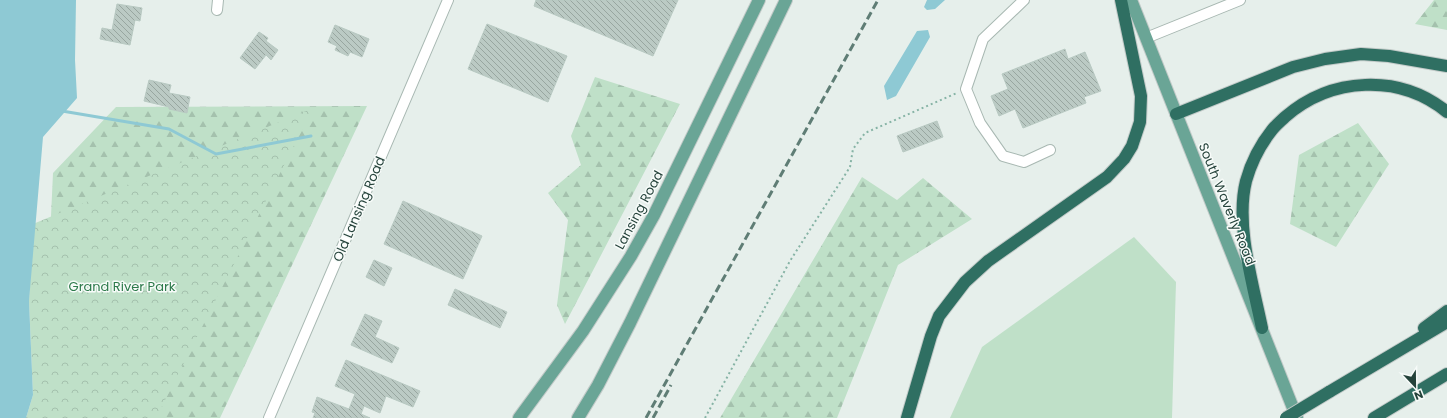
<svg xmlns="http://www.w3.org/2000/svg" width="1447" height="418" viewBox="0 0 1447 418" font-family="Poppins,sans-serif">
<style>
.grass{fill:#bfe0c8}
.forest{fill:url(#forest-firs)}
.park{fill:url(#park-crowns)}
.water{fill:#8ec9d4}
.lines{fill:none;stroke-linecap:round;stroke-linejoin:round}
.stream{stroke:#8ec9d4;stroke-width:3}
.building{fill:url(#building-back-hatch);stroke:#b8c9c2}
.minor-casing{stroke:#a8b8b2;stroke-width:12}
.major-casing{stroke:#c2cac8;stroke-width:14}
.highway-casing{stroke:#c2cac8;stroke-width:14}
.path{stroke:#86b3a5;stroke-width:2;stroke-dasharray:2 3;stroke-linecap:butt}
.minor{stroke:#fff;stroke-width:10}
.major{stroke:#6aa596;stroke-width:12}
.highway{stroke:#2f6f62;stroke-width:12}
.rail{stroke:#5f7d75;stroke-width:3;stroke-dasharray:8 4;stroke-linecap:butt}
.highway-bridge-casing{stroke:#c2cac8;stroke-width:14;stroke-linecap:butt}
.highway-bridge{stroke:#2f6f62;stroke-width:12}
.labels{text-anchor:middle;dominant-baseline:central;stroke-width:3;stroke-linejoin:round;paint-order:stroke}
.street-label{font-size:13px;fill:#24423a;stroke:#f7fbf9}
.park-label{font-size:13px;fill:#2d7a4b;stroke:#f7fbf9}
</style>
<defs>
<pattern id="forest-firs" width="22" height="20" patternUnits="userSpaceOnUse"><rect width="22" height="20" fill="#bfe0c8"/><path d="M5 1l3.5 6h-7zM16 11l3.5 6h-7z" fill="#a4c1ad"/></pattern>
<pattern id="park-crowns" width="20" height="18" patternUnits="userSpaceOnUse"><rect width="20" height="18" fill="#bfe0c8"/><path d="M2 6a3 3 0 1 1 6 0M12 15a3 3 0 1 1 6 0" fill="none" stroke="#a4c1ad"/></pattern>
<pattern id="building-back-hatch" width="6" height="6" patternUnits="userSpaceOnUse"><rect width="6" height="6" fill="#bbcac4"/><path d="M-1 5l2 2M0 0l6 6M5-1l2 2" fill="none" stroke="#98a6a0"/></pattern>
</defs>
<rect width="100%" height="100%" fill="#e6efeb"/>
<path class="grass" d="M1134,237L1176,282L1172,418H950L982,347Z"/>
<path class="forest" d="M1434,0H1447V30L1415,24Z
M595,77L680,104L565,324L557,305L568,220L548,193L581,165L571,136Z
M367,106L220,418H31L43,390L53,173L116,107Z
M1358,123L1389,164L1336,247L1290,224L1299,155Z
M862,177L897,200L923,178L972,219L898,265L837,418H720Z"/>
<path class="park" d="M313,108L156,418H26L33,395L29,301L33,224Z"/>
<path class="water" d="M0,0H76L75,60L77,98L43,137L29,301L33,395L26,418H0Z
M927,0H945L935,9L927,10L924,7Z
M928,30L930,37L896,96L887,100L884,86L917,31Z"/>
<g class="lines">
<path class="stream" d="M62,111L169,129L216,154L311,136"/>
</g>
<path class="building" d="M536,0H678L653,56L534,6Z
M117,4L142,8L140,21L135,20L130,45L100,39L102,28L112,30Z
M487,24L567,56L548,102L468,69Z
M335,25L369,39L362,57L350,52L348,56L335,50L337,46L328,42Z
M259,32L268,38L266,41L278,50L271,60L266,55L255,69L240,58Z
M1065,49L1068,59L1085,52L1101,91L1084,97L1086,103L1023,128L1015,109L999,116L991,96L1008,89L1002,74Z
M149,80L171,85L169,93L190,97L187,113L169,109V107L144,101Z
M937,121L943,137L903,152L897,136Z
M403,201L482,236L463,279L384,244Z
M374,260L392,268L384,286L366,277Z
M455,289L507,312L500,328L448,305Z
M365,314L382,321L375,337L399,348L392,363L351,345Z
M346,360L420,391L413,407L386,396L380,413L364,406L361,414L370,418H313L315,413L312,412L317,397L349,409L355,394L335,386Z"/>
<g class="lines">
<g class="minor-casing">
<path id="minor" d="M1024,0L983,39L966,89L980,123L1003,156L1024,162L1050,150
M217,10L218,0
M1146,38L1240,0
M269,418L448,0"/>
</g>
<g class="major-casing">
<path id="major" d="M1131,0L1297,418
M519,418L583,331L631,256L654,215L759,0
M578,418L598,385L630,323L786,0"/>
</g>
<g class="highway-casing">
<path id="highway" d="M1176,114L1293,67L1325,59L1361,54L1389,56L1447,66
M1262,328C1253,284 1235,225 1246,181C1251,163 1260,145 1272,130C1276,125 1281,121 1285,117C1331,77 1399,73 1447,112
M1424,328L1447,311
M1329,392L1447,322
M907,418L931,336L939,316L965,282L988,261L1107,177L1124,159L1132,146L1140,122L1141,96L1121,0
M1374,418L1447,374"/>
</g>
<path class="path" d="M705,418L790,261L850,167L853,149L865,133L957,93"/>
<use href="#minor" class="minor"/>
<use href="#major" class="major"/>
<use href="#highway" class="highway"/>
<path class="rail" d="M646,418L878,0
M653,418L671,385"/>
<g class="highway-bridge-casing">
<path id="highway-bridge" d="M1286,418L1329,392"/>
</g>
<use href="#highway-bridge" class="highway-bridge"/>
</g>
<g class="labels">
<g class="street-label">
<text transform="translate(1227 204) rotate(68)">South Waverly Road</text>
<text transform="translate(359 209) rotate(-67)">Old Lansing Road</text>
<text transform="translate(639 210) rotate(-62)">Lansing Road</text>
</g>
<g class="park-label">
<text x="122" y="286">Grand River Park</text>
</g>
</g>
<g transform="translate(1415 386) rotate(158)" stroke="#f7fbf9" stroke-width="3" paint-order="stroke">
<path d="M0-3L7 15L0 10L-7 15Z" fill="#24423a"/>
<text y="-6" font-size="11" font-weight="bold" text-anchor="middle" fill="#24423a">N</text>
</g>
</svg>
